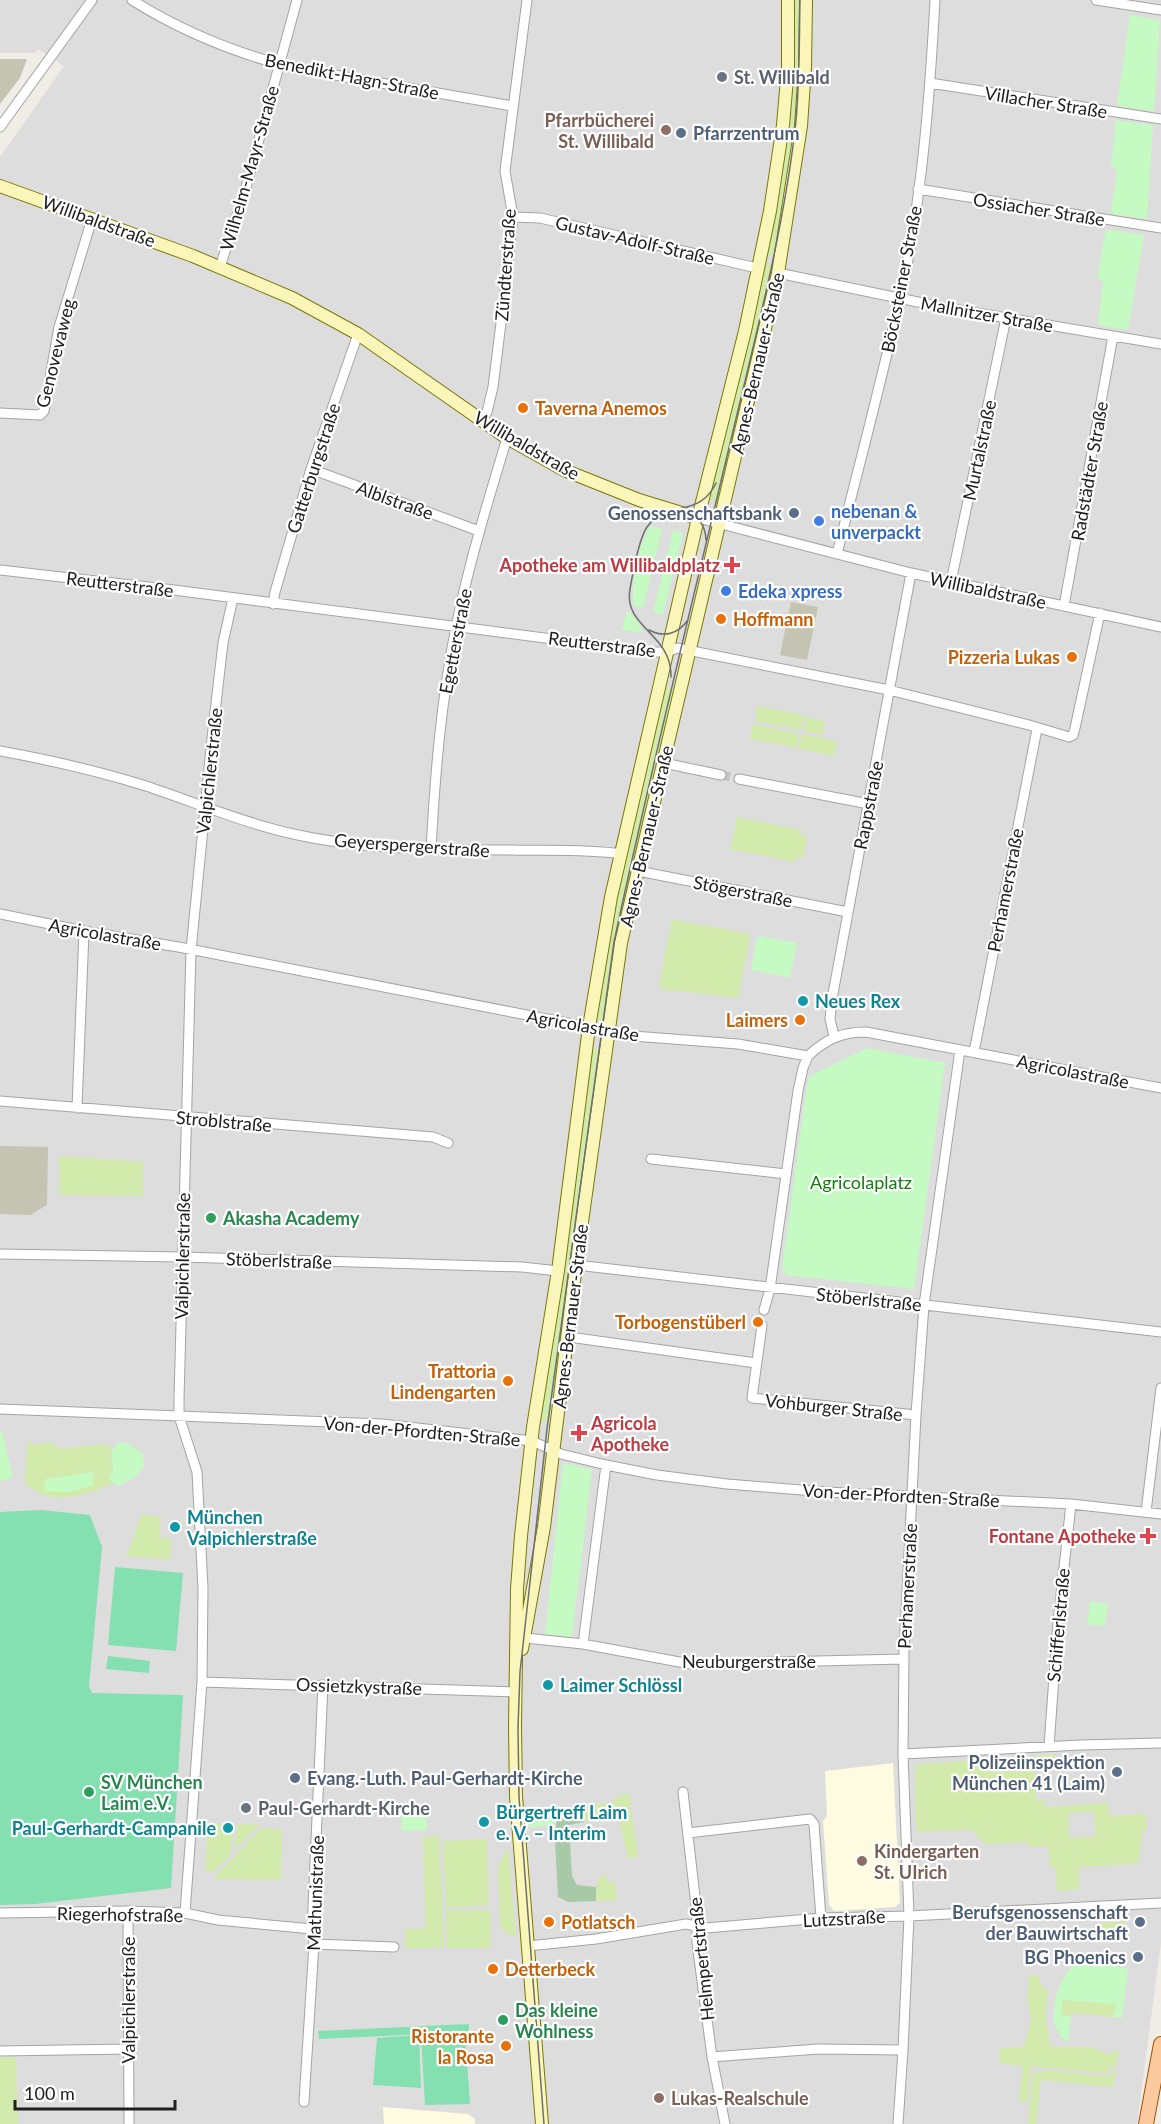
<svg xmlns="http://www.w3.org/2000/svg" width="1161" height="2124" viewBox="0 0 1161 2124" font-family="Lato,sans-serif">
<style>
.residential{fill:#dedddd}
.education{fill:#fffbe0}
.construction{fill:#c5c3b1}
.grass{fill:#d2eaac;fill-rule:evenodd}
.cemetery{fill:#a7c9a8}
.park{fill:#c5fac3}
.pitch{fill:#84dfb1}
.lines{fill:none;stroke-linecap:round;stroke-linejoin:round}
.street-tunnel{stroke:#c6c3be;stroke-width:9;stroke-dasharray:9 4.5;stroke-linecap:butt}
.street-casing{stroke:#a4a4a4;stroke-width:11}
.secondary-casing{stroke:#797805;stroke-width:14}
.primary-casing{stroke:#9b5600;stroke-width:16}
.street{stroke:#fff;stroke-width:9}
.secondary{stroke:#faf6ba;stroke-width:12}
.primary{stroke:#fcc99f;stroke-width:14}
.tram{stroke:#6e6e6e;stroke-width:1.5}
.worship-dot{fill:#6b7280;stroke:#fff;stroke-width:2}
.education-dot{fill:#8d6e63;stroke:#fff;stroke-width:2}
.service-dot{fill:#5c6f8a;stroke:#fff;stroke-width:2}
.food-dot{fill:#e8710a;stroke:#fff;stroke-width:2}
.shop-dot{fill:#3f7fe0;stroke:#fff;stroke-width:2}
.health-dot{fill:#e0444e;stroke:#fff;stroke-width:2}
.culture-dot{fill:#0f9aa8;stroke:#fff;stroke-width:2}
.leisure-dot{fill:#2e9e5b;stroke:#fff;stroke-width:2}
.labels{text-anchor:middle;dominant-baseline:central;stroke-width:4.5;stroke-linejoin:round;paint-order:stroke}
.street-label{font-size:18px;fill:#202020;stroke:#fff}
.worship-label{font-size:18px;font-weight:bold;fill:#5b616d;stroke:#fff;text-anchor:start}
.education-label{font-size:18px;font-weight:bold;fill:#785e54;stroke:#fff;text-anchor:start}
.service-label{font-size:18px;font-weight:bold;fill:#4e5e75;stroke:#fff;text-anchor:end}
.food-label{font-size:18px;font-weight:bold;fill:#c56008;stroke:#fff;text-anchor:end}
.shop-label{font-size:18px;font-weight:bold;fill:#366cbe;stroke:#fff;text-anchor:start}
.health-label{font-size:18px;font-weight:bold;fill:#be3a42;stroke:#fff;text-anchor:end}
.culture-label{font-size:18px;font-weight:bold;fill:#0d838f;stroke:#fff;text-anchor:start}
.park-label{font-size:18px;fill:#0f800b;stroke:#fff}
.leisure-label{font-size:18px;font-weight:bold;fill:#27864d;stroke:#fff;text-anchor:start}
</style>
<rect width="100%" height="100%" fill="#f0ece6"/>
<path class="residential" d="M0,0H1161V1943L1137,2124H0V157L64,66L38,49L35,53H0Z"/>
<path class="education" d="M893,1763L900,1903L895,1907L834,1911L829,1905L823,1821L827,1816L825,1771Z
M383,2107L468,2114L475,2119V2124H384Z"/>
<path class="construction" d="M0,59H27L20,78L0,104Z
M791,602L818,607L807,660L780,655Z
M0,1146L48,1147L47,1205L30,1215L0,1214Z"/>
<path class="grass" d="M792,0H803L801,84L778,258L763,254Z
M761,262L777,265L721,502L708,499Z
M664,687L675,689L607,1021L593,1019L606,944Z
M757,706L804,715L801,730L755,721Z
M806,717L825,721L822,735L804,731Z
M753,724L799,734L797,748L750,739Z
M802,734L837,741L834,756L799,749Z
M737,817L801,830L800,835L807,836L803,858L796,857L794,862L730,849Z
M673,920L748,933L750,937L738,998L661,989L659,986L671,922Z
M589,1049L603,1050L562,1357L558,1356L549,1421L539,1420Z
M59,1156L143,1162V1196L59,1195Z
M27,1441L35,1445L50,1442L61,1449L104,1444L112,1447L111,1455L113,1472L110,1475V1481L114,1483C94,1492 63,1504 42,1494C36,1492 31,1488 25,1484Z
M142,1514L161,1517L160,1538L171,1539V1560L126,1556Z
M1056,1754V1760L1034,1762L1036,1801L1044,1800L1045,1807L1108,1803L1109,1816L1147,1814L1146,1831H1142L1139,1861L1137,1864L1079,1867L1080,1889L1057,1891L1056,1868H1050L1048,1846L1029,1847L1028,1842L984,1844L971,1830L916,1832L915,1769L918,1764ZM1094,1812L1095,1837L1069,1838L1068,1813Z
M629,1794L638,1857L628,1859L618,1816L584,1822L581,1806L614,1802L619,1795Z
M208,1824H224V1833H233L231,1854L214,1872H205Z
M237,1824H258V1826L237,1848L235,1846Z
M261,1828L282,1829L281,1880L213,1879Z
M439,1836L444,1948H405V1929L426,1928L423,1837Z
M487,1839L489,1905L446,1908L443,1841Z
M508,1848L516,1937L504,1932L500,1924L498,1866Z
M606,1875L608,1881L616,1884L617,1900L596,1901V1887L600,1876Z
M490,1910L491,1948H447L446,1911Z
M1126,1921L1123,1935L1125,1941L1102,1942V1923Z
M1030,1973L1039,1977L1041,1985L1047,1989L1048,1993L1045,2018L1049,2036V2042L1052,2047H1089L1109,2054L1119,2049L1116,2066H1109L1108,2074L1031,2066L1027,2103L1019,2102L1023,2066L999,2063L1000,2048L1024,2047L1031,2020L1027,1997Z
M1063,2000L1118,2004L1113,2017L1072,2013L1071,2016L1061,2015Z
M16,2057L18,2124H0V2058Z
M1112,2069L1116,2070L1113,2087L1041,2080L1036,2124H1028L1033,2072L1043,2073V2070L1110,2077Z"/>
<path class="cemetery" d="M581,1806L584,1822L569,1825L572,1876L577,1885L596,1887V1901L568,1902L558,1897L555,1841L557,1810Z"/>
<path class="park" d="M1130,15L1160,20L1154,111L1117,106Z
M1116,120L1153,125L1147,219L1111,214L1117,169L1111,168Z
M1106,229L1144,235L1128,330L1098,325L1103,280L1097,278Z
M650,526L662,529L643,608L634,606C630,586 639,543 650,526Z
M673,531L683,533L663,615L653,613Z
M627,611L630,612L642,628L641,632L622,630Z
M760,936L797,943L790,978L751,970L757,938Z
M867,1048L945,1063L914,1289L787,1275L782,1269L808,1077Z
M0,1431H2L13,1478L0,1481Z
M119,1442L129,1444L143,1454L144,1467L135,1477L119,1486L110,1481V1475L113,1471C113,1459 108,1451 119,1442Z
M563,1463L592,1469L572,1637L545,1634Z
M93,1472V1486L68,1492L45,1491V1479Z
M1090,1601L1108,1604L1105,1626L1087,1624Z
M426,1807L427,1830L402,1831L401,1808Z
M557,1810L556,1824L530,1828L529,1814Z
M1092,1955C1109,1958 1112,1968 1128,1969L1122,2018L1113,2017L1117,2004L1063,2000L1061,2015L1071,2016L1068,2042L1059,2036V2030L1056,2029C1047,2005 1065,1959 1092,1955Z"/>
<path class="pitch" d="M41,1510L90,1515L102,1547L89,1686L92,1693L183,1695L171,1888L35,1904L0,1905V1512Z
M115,1567L183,1573L176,1651L108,1645Z
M108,1656L150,1661L149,1673L106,1669Z
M469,2024V2032L319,2039L318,2031Z
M465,2033L470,2104L425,2105L421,2035Z
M419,2035L421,2088L373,2085L377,2038Z"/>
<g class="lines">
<path class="street-tunnel" d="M721,775L739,779"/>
<g class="street-casing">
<path id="street" d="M132,0C181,31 233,52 289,67L512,106
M1096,0L1161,10
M930,83L1161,119
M0,127L92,0
M918,189L1161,228
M513,217L540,218L757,268
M220,267L246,187L297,0
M778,273L942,307L1161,344
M0,413L40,415L44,411L59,327L92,219
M481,421L487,412L493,387L504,299L513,217L505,171L527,0
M311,469L479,531
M698,518L911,573L1161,627
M837,554C860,461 885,369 905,275C923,185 930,92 935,0
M0,570L166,589L653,652H668L677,648L889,690L1029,725L1069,737L1073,735L1075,728L1100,613
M951,582L1006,318
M273,604L275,592L311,469L358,334
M1064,606L1113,336
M0,751C50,760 98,771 146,786C197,803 246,824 298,835C368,850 440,850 512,850C548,851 585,849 621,854
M664,763L721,775
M739,779L869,804
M431,850C435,775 441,701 456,627C469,563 488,501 507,438
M638,871L848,912
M0,914L84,931L184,948L578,1025L620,1035L738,1044L808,1056C826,1039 842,1032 866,1032L1161,1088
M834,1036L830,1019L832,999L911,573
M974,1052L1037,729
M0,1101L433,1137L448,1143
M77,1108L84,931
M651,1159L786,1174
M0,1254L182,1257L522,1267L558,1271
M576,1265L1161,1332
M764,1310L770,1289L798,1091L803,1068L808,1056
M762,1325L752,1398L916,1415
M569,1337L756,1363
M0,1409L382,1424L532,1441L561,1454L606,1465L657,1475L727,1484L826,1492L1071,1504L1161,1514
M1146,1512L1161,1388
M525,1638L583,1644L690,1664L904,1659
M583,1644L606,1465
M202,1682L516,1692
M1049,1746L1058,1622L1071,1504
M903,1754L1081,1745L1161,1743
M683,1792L697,1914V1943L712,2057L725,2124
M688,1833L810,1819L814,1824L821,1918
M128,1911L129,2124
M0,1913L128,1911L185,1913L218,1920L312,1929
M185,1913L202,1682L203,1588L197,1472L179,1416V1399L191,950L212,738L223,643L233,598
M314,1944L394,1947
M528,1946L596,1939L686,1924L706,1928L821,1918L909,1916L1161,1903
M0,2051L128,2049
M712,2057L818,2049L903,2050
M304,2102L314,1944L312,1929L323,1685
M898,2124L903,2050L909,1916L903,1754L904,1651L916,1415L924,1305L960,1050"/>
</g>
<g class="secondary-casing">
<path id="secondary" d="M0,186L193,256L292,298L358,334L507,438L564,470L639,500L698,518
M522,1649L544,1527L576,1265L621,943L778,273L801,126L805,67L806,0
M542,2124L516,1796L515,1726L517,1589L521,1536L533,1427L558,1271L589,1027L611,897L698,518L745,331L770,211L783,125L788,67V0"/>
</g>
<g class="primary-casing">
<path id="primary" d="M1146,2124L1161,2044"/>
</g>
<use href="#street" class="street"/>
<use href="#secondary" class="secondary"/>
<use href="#primary" class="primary"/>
<path class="tram" d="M679,509C697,505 708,500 716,483
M649,630C664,638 678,634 688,620
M671,677C672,633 623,628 630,589C633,573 638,540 647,527C664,502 705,506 706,540
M544,2124L519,1797L518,1727L520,1672L547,1429L614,942C649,778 689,615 728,452C753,346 782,239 795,130C800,87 799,43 800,0"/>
</g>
<g class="worship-dot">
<circle cx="722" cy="77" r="6"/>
<circle cx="246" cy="1808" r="6"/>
</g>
<g class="education-dot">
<circle cx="666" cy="130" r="6"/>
<circle cx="862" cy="1861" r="6"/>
<circle cx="659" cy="2098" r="6"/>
</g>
<g class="service-dot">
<circle cx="681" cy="133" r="6"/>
<circle cx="794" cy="513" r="6"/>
<circle cx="1117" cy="1772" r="6"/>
<circle cx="295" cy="1778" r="6"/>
<circle cx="1140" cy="1922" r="6"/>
<circle cx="1138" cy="1957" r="6"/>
</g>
<g class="food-dot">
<circle cx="523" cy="408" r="6"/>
<circle cx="721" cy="619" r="6"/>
<circle cx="1072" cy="657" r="6"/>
<circle cx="800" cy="1020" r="6"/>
<circle cx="758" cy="1322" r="6"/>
<circle cx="508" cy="1381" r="6"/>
<circle cx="549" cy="1922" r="6"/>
<circle cx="493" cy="1969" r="6"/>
<circle cx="506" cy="2046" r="6"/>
</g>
<g class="shop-dot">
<circle cx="819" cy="521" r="6"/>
<circle cx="726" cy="591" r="6"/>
</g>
<g class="health-dot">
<path d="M729 556h6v6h6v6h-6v6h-6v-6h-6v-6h6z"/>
<path d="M576 1424h6v6h6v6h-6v6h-6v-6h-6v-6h6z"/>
<path d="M1145 1527h6v6h6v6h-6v6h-6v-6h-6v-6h6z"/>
</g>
<g class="culture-dot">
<circle cx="803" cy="1001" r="6"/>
<circle cx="175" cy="1527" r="6"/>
<circle cx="548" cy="1685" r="6"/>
<circle cx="484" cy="1822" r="6"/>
<circle cx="228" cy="1828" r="6"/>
</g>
<g class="leisure-dot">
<circle cx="211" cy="1218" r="6"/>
<circle cx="89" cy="1792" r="6"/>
<circle cx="503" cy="2020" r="6"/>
</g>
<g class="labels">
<g class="street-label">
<text transform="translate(352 76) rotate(11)">Benedikt-Hagn-Straße</text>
<text transform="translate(1046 102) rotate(9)">Villacher Straße</text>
<text transform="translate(249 168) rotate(-74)">Wilhelm-Mayr-Straße</text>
<text transform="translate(1039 209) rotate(9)">Ossiacher Straße</text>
<text transform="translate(99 221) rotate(20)">Willibaldstraße</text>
<text transform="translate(635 240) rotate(13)">Gustav-Adolf-Straße</text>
<text transform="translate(505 265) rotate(-86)">Zündterstraße</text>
<text transform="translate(901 279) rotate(-79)">Böcksteiner Straße</text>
<text transform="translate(987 314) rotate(10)">Mallnitzer Straße</text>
<text transform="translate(55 353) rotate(-76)">Genovevaweg</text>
<text transform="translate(757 363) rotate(-77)">Agnes-Bernauer-Straße</text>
<text transform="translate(527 445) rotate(30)">Willibaldstraße</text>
<text transform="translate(979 450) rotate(-78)">Murtalstraße</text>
<text transform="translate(313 468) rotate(-72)">Gatterburgstraße</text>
<text transform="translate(1089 471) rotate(-80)">Radstädter Straße</text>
<text transform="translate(395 500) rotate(20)">Alblstraße</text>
<text transform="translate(120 584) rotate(7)">Reutterstraße</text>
<text transform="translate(988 590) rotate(12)">Willibaldstraße</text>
<text transform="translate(455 641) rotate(-79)">Egetterstraße</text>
<text transform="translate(602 644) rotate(7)">Reutterstraße</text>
<text transform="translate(209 771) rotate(-84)">Valpichlerstraße</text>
<text transform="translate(868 805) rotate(-79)">Rappstraße</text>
<text transform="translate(646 836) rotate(-77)">Agnes-Bernauer-Straße</text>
<text transform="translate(412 845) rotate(4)">Geyerspergerstraße</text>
<text transform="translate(1005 890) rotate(-79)">Perhamerstraße</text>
<text transform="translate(743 891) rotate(11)">Stögerstraße</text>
<text transform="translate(105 934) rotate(10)">Agricolastraße</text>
<text transform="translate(583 1025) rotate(10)">Agricolastraße</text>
<text transform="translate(1073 1071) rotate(11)">Agricolastraße</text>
<text transform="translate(224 1121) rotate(5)">Stroblstraße</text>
<text transform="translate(182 1256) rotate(-89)">Valpichlerstraße</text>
<text transform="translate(279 1260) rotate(2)">Stöberlstraße</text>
<text transform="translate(869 1299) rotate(6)">Stöberlstraße</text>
<text transform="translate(570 1316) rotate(-83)">Agnes-Bernauer-Straße</text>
<text transform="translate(834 1407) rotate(6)">Vohburger Straße</text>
<text transform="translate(422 1431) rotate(5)">Von-der-Pfordten-Straße</text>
<text transform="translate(901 1495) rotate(3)">Von-der-Pfordten-Straße</text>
<text transform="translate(907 1586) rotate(-87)">Perhamerstraße</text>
<text transform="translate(1058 1625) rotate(-85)">Schifferlstraße</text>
<text x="749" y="1661">Neuburgerstraße</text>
<text transform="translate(359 1686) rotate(2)">Ossietzkystraße</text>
<text transform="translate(315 1893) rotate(-88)">Mathunistraße</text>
<text transform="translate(120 1914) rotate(1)">Riegerhofstraße</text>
<text transform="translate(844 1918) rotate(-3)">Lutzstraße</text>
<text transform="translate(701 1959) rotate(-96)">Helmpertstraße</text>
<text transform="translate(128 2000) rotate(-90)">Valpichlerstraße</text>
</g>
<g class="worship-label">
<text x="734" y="77">St. Willibald</text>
<text x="258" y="1808">Paul-Gerhardt-Kirche</text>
</g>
<g class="education-label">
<text x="654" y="120" text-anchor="end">Pfarrbücherei<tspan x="654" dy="21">St. Willibald</tspan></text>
<text x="874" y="1851">Kindergarten<tspan x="874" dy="21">St. UIrich</tspan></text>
<text x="671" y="2098">Lukas-Realschule</text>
</g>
<g class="service-label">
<text x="693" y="133" text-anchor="start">Pfarrzentrum</text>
<text x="782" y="513">Genossenschaftsbank</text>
<text x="1105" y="1762">Polizeiinspektion<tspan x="1105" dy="21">München 41 (Laim)</tspan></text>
<text x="307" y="1778" text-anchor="start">Evang.-Luth. Paul-Gerhardt-Kirche</text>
<text x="1128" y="1912">Berufsgenossenschaft<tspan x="1128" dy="21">der Bauwirtschaft</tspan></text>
<text x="1126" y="1957">BG Phoenics</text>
</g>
<g class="food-label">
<text x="535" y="408" text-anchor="start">Taverna Anemos</text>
<text x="733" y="619" text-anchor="start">Hoffmann</text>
<text x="1060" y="657">Pizzeria Lukas</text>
<text x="788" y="1020">Laimers</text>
<text x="746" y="1322">Torbogenstüberl</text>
<text x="496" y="1371">Trattoria<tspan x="496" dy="21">Lindengarten</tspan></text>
<text x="561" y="1922" text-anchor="start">Potlatsch</text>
<text x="505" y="1969" text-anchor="start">Detterbeck</text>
<text x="494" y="2036">Ristorante<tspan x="494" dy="21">la Rosa</tspan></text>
</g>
<g class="shop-label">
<text x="831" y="511">nebenan &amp;<tspan x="831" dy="21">unverpackt</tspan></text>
<text x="738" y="591">Edeka xpress</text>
</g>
<g class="health-label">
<text x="720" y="565">Apotheke am Willibaldplatz</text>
<text x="591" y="1423" text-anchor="start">Agricola<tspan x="591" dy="21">Apotheke</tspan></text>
<text x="1136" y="1536">Fontane Apotheke</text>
</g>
<g class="culture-label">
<text x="815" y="1001">Neues Rex</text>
<text x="187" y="1517">München<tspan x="187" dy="21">Valpichlerstraße</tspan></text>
<text x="560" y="1685">Laimer Schlössl</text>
<text x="496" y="1812">Bürgertreff Laim<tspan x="496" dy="21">e. V. – Interim</tspan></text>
<text x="216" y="1828" text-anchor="end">Paul-Gerhardt-Campanile</text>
</g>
<g class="park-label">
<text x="861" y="1182">Agricolaplatz</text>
</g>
<g class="leisure-label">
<text x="223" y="1218">Akasha Academy</text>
<text x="101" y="1782">SV München<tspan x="101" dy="21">Laim e.V.</tspan></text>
<text x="515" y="2010">Das kleine<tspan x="515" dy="21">Wohlness</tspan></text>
</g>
</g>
<path d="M15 2100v9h160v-9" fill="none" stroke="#202020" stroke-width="3"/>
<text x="24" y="2100" font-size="18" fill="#202020" stroke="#ffffff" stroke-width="4.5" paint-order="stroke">100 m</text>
</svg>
